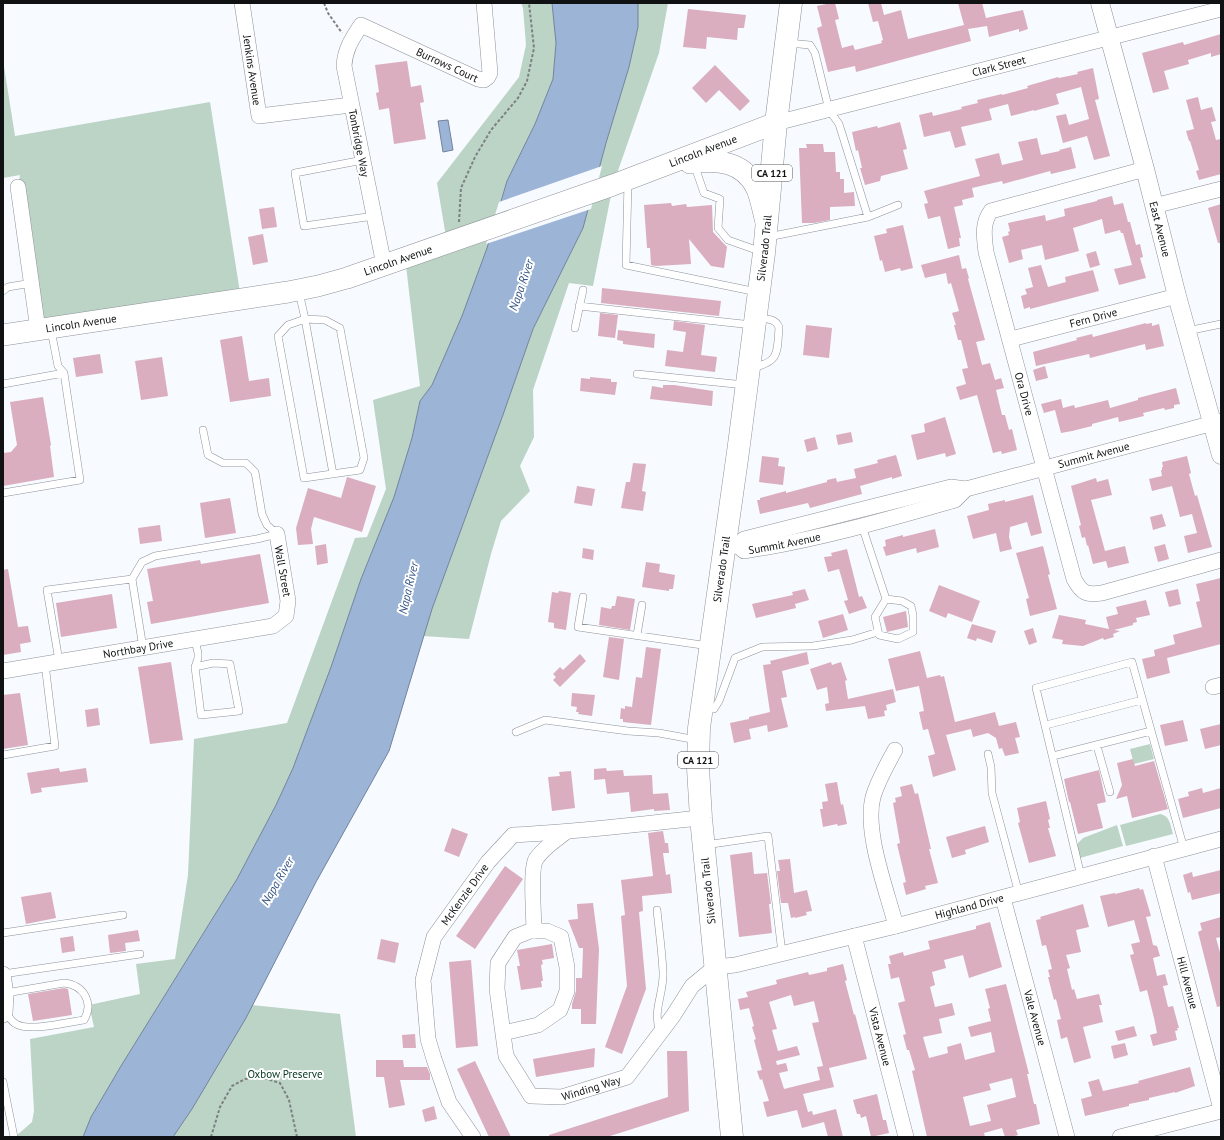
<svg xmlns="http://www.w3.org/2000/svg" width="1224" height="1140" viewBox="0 0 1224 1140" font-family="'PT Sans',sans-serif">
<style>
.green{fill:#bbd4c5}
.water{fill:#9cb4d6;stroke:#72839c}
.pier{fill:#f7faff}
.building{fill:#daaebe;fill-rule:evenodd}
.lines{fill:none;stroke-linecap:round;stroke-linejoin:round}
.service-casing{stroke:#8d9299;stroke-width:8}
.minor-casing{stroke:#8d9299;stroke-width:16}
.tertiary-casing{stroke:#8d9299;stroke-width:19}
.secondary-casing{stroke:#8d9299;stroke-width:22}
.primary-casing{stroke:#8d9299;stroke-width:23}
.path{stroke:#7d8083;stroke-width:2;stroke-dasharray:3 2;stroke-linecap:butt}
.service{stroke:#fff;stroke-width:7}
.minor{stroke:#fff;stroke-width:15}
.tertiary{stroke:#fff;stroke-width:18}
.secondary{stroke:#fff;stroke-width:21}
.primary{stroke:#fff;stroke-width:22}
.labels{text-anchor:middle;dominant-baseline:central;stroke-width:4;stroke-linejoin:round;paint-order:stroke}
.shield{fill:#fff;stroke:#57585a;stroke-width:1}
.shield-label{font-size:10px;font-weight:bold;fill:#0f1113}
.street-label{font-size:11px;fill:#0f1113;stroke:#fff}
.park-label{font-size:11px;fill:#00351e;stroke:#fff}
.water-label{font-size:12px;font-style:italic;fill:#345583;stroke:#fff}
</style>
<rect width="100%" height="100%" fill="#f7faff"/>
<path class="green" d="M521,3H552L556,43L553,79L535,124L507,181L492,227L487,248L462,316L432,385L420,401L412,438L394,497L361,579L331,667L293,768L276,805L237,879L121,1066L91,1117L83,1137H15L32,1122L34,1111L30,1039L94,1027L89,1005L140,994L136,964L175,959L188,875L194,739L287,723L355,538L367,537L386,489L373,400L420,386L405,257L447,243L437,183L519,77L526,45L523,8Z
M638,3H668L659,53L613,185L593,286L569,283L533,390L534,437L520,466L530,491L501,521L491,554L469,639L423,636L432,609L504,412L533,329L583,228L606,143L629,67L638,27Z
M3,60L15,136L210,102L241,299L38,330L18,187L20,175L3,178Z
M1150,744L1154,759L1134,764L1130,749Z
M1160,814C1170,816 1170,824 1173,834L1126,846L1120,825Z
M1117,825L1123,846L1080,858L1077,847L1078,843L1083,838Z
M252,1005L340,1014L356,1137H173L192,1109Z"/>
<path class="water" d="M552,3H638V27L629,67L606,143L583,228L533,329L504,412L432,609L389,751L316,882L246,1018L192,1109L173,1137H83L91,1117L121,1066L237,879L276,805L293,768L331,667L361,579L394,497L412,438L420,401L432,385L462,316L487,248L507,181L535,124L553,79L556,43Z
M448,120L453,150L443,152L438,121Z"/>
<path class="pier" d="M602,166L591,209L486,244L499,202Z"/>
<path class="building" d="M831,3H835L839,19L835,20L842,48L853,45L855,50L882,43L881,41L883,40L878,21L873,22L868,3H881L884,15L901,10L908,39L964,25L958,3H982L986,18L1023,10L1028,29L1019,32V29L989,37L987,26L968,29L971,41L856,72L855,66L828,72L817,28L822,26L817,6Z
M688,9L746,15L744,28H738L737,40L707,37L706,49L683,47Z
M1221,34V54L1211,57V53L1188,60L1189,64L1164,71L1169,89L1153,93L1142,53L1183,42L1184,45Z
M407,61L411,87L421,85L424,102L420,103L426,139L394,144L389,108L379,110L376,93L379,92L375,65Z
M715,65L750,101L740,111L719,90L706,103L692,88Z
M1093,68L1099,99L1095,100L1110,156L1094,160L1087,136L1063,143L1056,116L1066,114L1069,125L1089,119L1081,87L1056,94L1059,104L1034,111V110L1011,116L1008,104L989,109L992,120L961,127L966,145L955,148L950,131L924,137L919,115L932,112L933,116L962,109L961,107L978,103L977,100L1002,94V95L1028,88L1027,86L1058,77L1059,78L1078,74L1077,72Z
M1198,97L1201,110L1212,107L1216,121L1211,122L1216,140L1221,139V174L1199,180L1196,171L1199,170L1190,141H1189L1186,131L1194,129L1186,100Z
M900,122L907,149L903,150L908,169L881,176L880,181L865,185L860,168H862L858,150L856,151L852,132L877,126L878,128Z
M1037,138L1041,155L1060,151L1059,150L1071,147L1076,168L1051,174L1050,171L1003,184L1002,181L972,188L974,197L962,200L963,205L954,207L961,238H959L960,246L948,249L940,216L928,219L924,204L928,203L924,191L980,176L975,159L999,153L1002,165L1023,160L1018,142Z
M806,144H823L824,152H835L836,172H840V179H844V193L854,192L855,206L830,207V220L814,223H802L799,148H807Z
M1112,196L1114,205L1123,203L1128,222H1130L1136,245L1140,244L1143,257L1140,258L1146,278L1119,285L1114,269L1132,265L1123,233H1121L1120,230L1105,234L1102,219L1073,228L1079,251L1045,260L1042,245L1021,250L1023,259L1009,263L1002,237L1009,235L1008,232L1010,231L1008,223L1045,215L1046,221L1065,216L1064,209L1097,201V200Z
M671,203L672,206L686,204L687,207L712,205L713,232L727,247L724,268L711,266L689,239L691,264L656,266L651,265L650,248H647L644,205Z
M1221,204V243H1218L1208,208Z
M274,207L277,227L262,229L259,209Z
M903,225L913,268L901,271L900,268L885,272L882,260L880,261L874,236L887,233L886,229Z
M263,234L268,262L253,265L248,237Z
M1096,251L1100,265L1090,268L1086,254Z
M959,255L962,269L966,268L969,278L968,279L985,340L976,342L982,365L990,363L995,380L1001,378L1004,388L996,390L1002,415H1005L1009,430L1012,429L1017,450L1002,454L1001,451L993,453L977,395L960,400L956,387L966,384L962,369L968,368L961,340H958L954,325H956L952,313L959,311L951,283L948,284L946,273L925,278L921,265Z
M1041,265L1048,287L1066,282L1065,277L1093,270L1099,291L1030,309V307L1024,309L1021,296L1027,294L1025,289L1033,287L1028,268Z
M602,288L721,301L719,316L601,303Z
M600,313L618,315L615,338L598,336Z
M674,321L705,325L701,355L717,357L715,372L665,366L667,350L683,352L686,332L673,330Z
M1146,323V324L1152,323V326L1159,324L1164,346L1146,350L1145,344L1090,358L1089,354L1036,366L1033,352L1077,340L1076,338L1092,334L1093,337Z
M806,325L832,328L829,358L803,355Z
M618,330L655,334L654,348L623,344V341L617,340Z
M242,336L249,381L269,378L271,396L230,402L220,340Z
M100,354L103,373L76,377L73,358Z
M162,357L168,396L141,400L135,361Z
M1045,366L1048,378L1036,381L1033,370Z
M590,377L611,379V382H617L615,395L580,391L581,378L590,379Z
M663,385H674L713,391L712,406L650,399L652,386L663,388Z
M1176,388L1180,404L1174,405V408L1165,410L1164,408L1143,413L1144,416L1119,422L1118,417L1092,424V426L1072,431L1061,433L1055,410L1044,413L1041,404L1061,399L1063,408L1074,405L1075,408L1108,400L1110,408L1138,400V398Z
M43,397L51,445L50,446L54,477L3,486V453L11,452L17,445L10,402Z
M945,417L956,454L946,457L945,453L917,460L911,435L925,432L924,424Z
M851,432L853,442L838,445L836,435Z
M815,437L818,449L807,452L804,440Z
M896,455L902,476L892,479V477L860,486L862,494L810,508L808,503L760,514L757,500H760V498L786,491V493L827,482V480L836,478L837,482L856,478L854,469L878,463L877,460Z
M762,456L779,458L778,466L785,467L783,485L759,482Z
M1187,456L1191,473L1189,474L1195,496L1197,495L1212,547L1188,553L1184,536L1197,533L1192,514L1180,517L1172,486L1152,491L1149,479L1162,476L1161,470H1162V467H1163L1162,462Z
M633,463L646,464L642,491L646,492L643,511L621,508L626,482H630Z
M347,477L376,486L362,532L314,517L311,529L313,544L298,545L296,528L308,488L341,498Z
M1096,478L1097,482L1108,479L1112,495L1091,500L1105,551L1125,546L1129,563L1108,568L1106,561L1093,564L1088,545L1087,546L1085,537L1082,538L1079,526L1081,525L1071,486Z
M577,486L595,489L592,506L574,503Z
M1033,495L1042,533L1031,536L1027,522L1010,527L1009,537L1012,549L1000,552L996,533L973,539L967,516L989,510L988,504L1005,500V502Z
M230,498L236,533L205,538L200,503Z
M1162,514L1166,526L1153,530L1150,517Z
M160,525L162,541L140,544L138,528Z
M935,529L939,547L917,553L916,548L886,556L883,547L886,546L885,540L903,535V537Z
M326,544L328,563L317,565L315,546Z
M1165,544L1169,559L1158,562L1154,547Z
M1043,546L1050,574L1048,575L1057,609L1030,616L1026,599L1029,598L1016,553Z
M583,548L594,550L593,560L582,558Z
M847,549L859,597L862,596L867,608L849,614L844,601L848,600L839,569L828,572L824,557L832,556L831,553Z
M260,554L269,603L151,624L147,602L153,601L147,569L200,560L201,564Z
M646,562L660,564L659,572L675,575L673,589H669V591L642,587Z
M8,569L18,627L28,626L31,642L20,644L21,652L3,655V570Z
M1221,578V644L1167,658L1170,673L1147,679L1142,659L1155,656L1154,650L1175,644L1173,635L1202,627L1196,602L1200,601L1196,584Z
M939,585L980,601L972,622L948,613L946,618L929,611Z
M805,589L809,600L795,604L796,608L756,618L752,604L793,595L792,592Z
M1178,589L1181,604L1169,607L1165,592Z
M559,591L571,593L566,630L554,628V623L548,622L552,592L558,593Z
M112,594L117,628L61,637L56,603Z
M617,596L635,599L630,630L599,625L601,607L611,609L612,606H615Z
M1146,600L1150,615L1136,618L1137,622L1133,623V625L1114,630L1120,631L1113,634L1114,637L1104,640L1103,638L1083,646L1062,644L1063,640L1052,638L1059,615L1086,620L1085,624L1109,629L1106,617L1118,614L1116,607Z
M906,611L908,627L887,632L883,617Z
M843,614L848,630L823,638L818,621Z
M972,624L996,631L992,643L977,638L976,641L967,638Z
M1033,628L1037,642L1029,645L1024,631Z
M609,637L624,639L619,680L603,677Z
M646,647L661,649L651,725L623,722V719H620L621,708L625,709V706L632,707L636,677L642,678Z
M920,651L927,678L940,675L941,677L944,676L955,722L995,712L999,726L1016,722L1020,737L1015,738L1019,753L1005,756L1002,748L999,749L996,738L988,733L973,737L971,729L946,735L956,770L933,777L928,756L935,754L928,729L923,730L919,712L924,711L919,686L896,691L888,659Z
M807,652L809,664L782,671L787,697L781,698L788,727L768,732L767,725L749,729L751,739L734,743L730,723L749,719V717L770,712L763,665L771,664L770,661Z
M580,654L586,661L560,687L553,680L556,677L553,674L560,667L563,670Z
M171,662L183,740L150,744L138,667Z
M831,662L832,665L841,662L847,680L845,681L848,699L893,689L896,702L886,705L887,710L884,711L885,716L868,719L865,706L826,711L825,704L829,703L827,687L817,690L810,669Z
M20,693L28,745L3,749V695Z
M572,693L595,695L592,716L578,714L579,712H576L577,707L571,706Z
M98,708L100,725L87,727L85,710Z
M1183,720L1188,741L1165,746L1160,725Z
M1221,724V745L1205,749L1200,729Z
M1133,759L1135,766L1154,761L1168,809L1132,818L1127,796L1116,799L1122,785L1117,763Z
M59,768L60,772L86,768L88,782L41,788L42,792L31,794L27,773Z
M606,768L607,771L623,770L624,776L652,775L653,794L668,793L670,810L654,811V809L631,812L629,792L607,794L605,779L594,780V769Z
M1099,770L1106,802L1097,804L1103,828L1078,834L1070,802H1069L1064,779Z
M571,771L575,808L552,811L548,777L560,776L559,772Z
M837,782L841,805L843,804L847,824L838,826L837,824L823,827L820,809H823L822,802L828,801L825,784Z
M912,784L915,794L918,793L931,849H929L938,883L925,886L926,889L906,895L903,883L906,882L897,844L900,843L893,803L896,802L895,798L902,796L900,787Z
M1202,788L1203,793L1221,788V808L1183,818L1178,799L1189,796L1188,792Z
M1046,801L1050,819L1048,820L1050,828H1048L1056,856L1029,863L1018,823L1020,822L1017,808Z
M985,826L989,842L965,850L966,854L952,858L946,837Z
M452,828L468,834L459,857L444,851Z
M663,831L665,843H668L669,853H663L666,875L670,874L672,893L642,896L643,911L639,912L646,989L622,1054L605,1047L627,986L621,916L625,915L621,880L653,876L648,833Z
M752,852L754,874L767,873L771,904H769L772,933L739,937L730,855Z
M790,859L794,893L807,890L812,911L806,912L807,915L795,918V917L791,918L788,903H781L777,871H780L778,860Z
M505,866L523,879L475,949L456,936Z
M1221,870V893L1192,900L1190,892L1188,893L1183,875L1192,872L1193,877Z
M1139,888L1140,890L1143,889L1151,916L1146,917L1151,936L1153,945L1157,946L1160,956L1153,958L1157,976L1165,974L1168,985L1163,986L1168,1007L1173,1006L1179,1028H1177L1178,1030L1175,1031L1177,1040L1153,1046L1150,1035L1157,1033L1154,1018L1147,990L1140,992L1130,955L1134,954L1131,944L1140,942L1134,920L1108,927L1100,896L1115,893V894Z
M51,892L56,918L26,924L21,897Z
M593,903L599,949L596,1024H581V1009H572V1004L576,991V978H582L583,948H579L568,920L578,919L577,904Z
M1083,904L1089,927L1076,930L1081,952L1066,955L1070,968L1067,969L1072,990L1074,989L1077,999L1099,994L1102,1005H1099L1103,1022L1083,1027L1091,1058L1074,1063L1067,1037L1061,1039L1057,1020L1061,1019L1056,999L1054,1000L1048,977H1050L1048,970L1052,969L1046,945L1042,946L1036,920L1041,919L1040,917Z
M1221,917V937L1216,938L1221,956V1006L1217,1007L1198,932L1202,930L1200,923Z
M990,922L1002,967L969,978L963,955L944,960L946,968L932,972L935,985L930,987L935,1007L952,1003L955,1015L939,1019L942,1033L923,1037L929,1058L948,1053L947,1047L961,1043L965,1060L995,1052L991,1032L971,1037L968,1027L991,1021L988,1009L990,1008L985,989L1006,984L1029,1074H1027L1034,1104H1036L1040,1124L1016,1130L1018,1135L1011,1137H1005L1002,1128L984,1133L985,1137H927L912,1071L915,1070L909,1050H907L903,1035L906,1034L898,1003L905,1001L899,977L891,979L888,964H891L889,956L903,952L904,956L930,949L928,941L976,929V926ZM1012,1078L1016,1097L987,1105L991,1121L970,1126L963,1097L991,1090L989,1084Z
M138,930L140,941L125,943L126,951L110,953L108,935Z
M73,936L75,951L62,953L60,938Z
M381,939L399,943L395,963L377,959Z
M552,944L554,958L542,960L543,964L541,965L543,981H541L542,987L521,990L517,966H520L517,950Z
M471,960L478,1046L456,1048L449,962Z
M843,964L847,980L845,981L854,1015L855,1014L867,1059L829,1068L834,1087L803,1094L808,1112L812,1111L813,1115L836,1109L843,1137H828L824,1122L802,1128L797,1110L767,1117L763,1102L769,1101L762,1079L760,1080L757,1071L762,1070L754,1040L756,1039L752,1027L754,1026L749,1008L740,1010L738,999L748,997L746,992L777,984L776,980L808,972L809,975L827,971V968ZM791,995L794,1006L814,1001L819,1022L812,1023L823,1066L817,1067L820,1080L784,1089L779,1073L788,1071L786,1063L777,1065L776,1061L800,1055L797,1046L778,1051L772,1030L777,1029L769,1002Z
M64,988L68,989L72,1015L33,1021L28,994Z
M1134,1026L1137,1036L1118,1041L1115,1031Z
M415,1034L416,1048H403L402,1035Z
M1125,1043L1128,1055L1114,1059L1111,1046Z
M595,1048L594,1067L536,1077L533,1059Z
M667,1051H687L689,1111L607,1137H549V1135L668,1097Z
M376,1060H403L404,1067H427L430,1074V1080H400L405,1105L389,1108L384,1077H376Z
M475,1061L511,1137H489L457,1069Z
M1190,1067L1195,1086L1175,1093V1092L1149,1098V1100L1129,1104V1106L1085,1116L1081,1099L1092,1096L1088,1082L1099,1079L1103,1091L1139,1083L1138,1081Z
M877,1094L883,1120H886L889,1133L871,1137L866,1116L861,1118L860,1114H857L853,1100Z
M434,1106L437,1119L425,1122L422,1110Z"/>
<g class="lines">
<g class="service-casing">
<path id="service" d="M788,43L810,45L815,53L829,110L839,124L868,217
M363,160L295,173L304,226L374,216
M694,164L704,193L720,199L718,228L728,240L762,252
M628,182L626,265L757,292
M768,237L868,217L898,205
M3,291L8,287L32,283
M299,292L305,319L288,325L278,336L304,478L360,470L364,458L340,328L325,320L305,319L333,474
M579,306L752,325
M575,328L583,290
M1187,331L1221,324
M751,368C780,362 777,353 779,327C775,318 766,319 758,318
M637,374L745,385
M3,384L64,373
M203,430L208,455L223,463H246L255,472L262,514L267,525L277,534
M3,493L80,480L64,373L58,366L51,330
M862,526L886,599L902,601L911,606L913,615V632L898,639L879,635L875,617L886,599
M132,579L142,562L155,556L257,539L277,534
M583,597L578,627L709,646
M637,635L642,605
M59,661L47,590L132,579L143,648
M195,667L213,663L230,664L239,711L201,715L195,667L198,658V653L195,640
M704,708L714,709L719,701L735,658L762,647L813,646L852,640L878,632
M1046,725L1142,700
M516,732L545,720L628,731L659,733L697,740
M1097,746L1110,792
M988,754L991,767L992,793L1019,894
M3,755L55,746L45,664
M1053,756L1151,731
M705,845L768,836L782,953
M1081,876L1036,688L1132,662L1184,849
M657,910C659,930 662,951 663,972C664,995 652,1009 660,1033
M3,933L123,915
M3,974L140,954
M5,1013C9,1017 12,1022 16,1024C30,1032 68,1022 84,1020C94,1003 84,985 64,983L6,993
M3,1082L14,1137"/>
</g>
<g class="minor-casing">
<g id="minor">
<path id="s1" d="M242,3L259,116L351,105"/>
<path id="s2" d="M776,123L1221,9"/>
<path id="s3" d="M1145,169L991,211C982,223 984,236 986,252L1074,579C1082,594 1087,595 1102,593L1221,560"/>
<path d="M18,187L38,330"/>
<path d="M1154,206L1221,189"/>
<path id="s4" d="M384,265L344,66C345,49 352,39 361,25L478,79L484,80L488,77L490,73L484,3"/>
<path id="s5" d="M1011,339L1177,296"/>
<path id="s6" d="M725,545L738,546L744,539L951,487L966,489L1221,421"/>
<path id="s7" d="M738,546L744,551C816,540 886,520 955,500L966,489"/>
<path id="s8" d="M3,671L273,626L286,616L288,601L277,534"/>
<path d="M1213,687L1221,685"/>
<path d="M895,750C887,765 878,780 873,797C864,832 887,891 896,926"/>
<path id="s9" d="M1154,856L1221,1109"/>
<path id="s10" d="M1003,898L1067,1137"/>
<path d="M534,931C534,918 530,868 536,859C543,848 556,840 566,832"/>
<path id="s11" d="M854,936L906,1137"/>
<path d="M3,974L6,995L5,1013L3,1015"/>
<path id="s12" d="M503,1033L538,1025L560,1010L567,991V967L561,937L547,931H530L515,937L498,963L497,989L506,1056L531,1096L562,1097L627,1077L673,1016L692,986L715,967L735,965L896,926L1221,839"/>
<path id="s13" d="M473,1137L449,1102L434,1059L428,1039L423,980L434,937L488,862L513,835C576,832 638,824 701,818"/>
<path d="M1120,1137L1221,1111"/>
</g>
</g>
<g class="tertiary-casing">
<g id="tertiary">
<path id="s14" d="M1100,3L1145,169L1177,296L1221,455"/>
</g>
</g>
<g class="secondary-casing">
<g id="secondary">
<path d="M690,163C717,159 744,161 757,189C761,199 763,211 766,222"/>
<path id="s15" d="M3,335L288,292L318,286L347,278L613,185L776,123"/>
</g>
</g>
<g class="primary-casing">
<g id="primary">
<path id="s16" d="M732,1137L701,818L698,768L699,728L738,452L764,253L776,123L791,3"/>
</g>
</g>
<path class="path" d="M324,3L328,13L342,33
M459,222L461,188L475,157L491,130L518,98L527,81L534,48L529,3
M211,1137L220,1107L232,1086L245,1079L264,1078L280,1083L289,1100L297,1137"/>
<use href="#service" class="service"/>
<use href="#minor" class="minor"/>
<use href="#tertiary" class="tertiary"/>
<use href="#secondary" class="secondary"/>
<use href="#primary" class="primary"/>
</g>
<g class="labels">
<g class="shield">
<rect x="752" y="165" width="40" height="16" rx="3"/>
<rect x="678" y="752" width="40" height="16" rx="3"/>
</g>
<g class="shield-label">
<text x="772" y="173">CA 121</text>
<text x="698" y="760">CA 121</text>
</g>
<g class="street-label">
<text stroke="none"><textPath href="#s4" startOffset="343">Burrows Court</textPath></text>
<text stroke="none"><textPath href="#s2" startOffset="230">Clark Street</textPath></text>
<text stroke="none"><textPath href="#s1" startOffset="68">Jenkins Avenue</textPath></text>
<text transform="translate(359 143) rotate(79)">Tonbridge Way</text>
<text stroke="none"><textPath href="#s15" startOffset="727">Lincoln Avenue</textPath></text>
<text stroke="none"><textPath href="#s14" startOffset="234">East Avenue</textPath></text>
<text stroke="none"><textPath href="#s16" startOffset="895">Silverado Trail</textPath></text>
<text stroke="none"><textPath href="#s15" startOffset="403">Lincoln Avenue</textPath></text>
<text stroke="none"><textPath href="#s5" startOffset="85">Fern Drive</textPath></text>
<text stroke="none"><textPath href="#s15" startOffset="79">Lincoln Avenue</textPath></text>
<text stroke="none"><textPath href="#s3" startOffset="349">Ora Drive</textPath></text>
<text stroke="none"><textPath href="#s6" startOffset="383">Summit Avenue</textPath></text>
<text stroke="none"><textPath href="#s7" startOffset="49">Summit Avenue</textPath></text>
<text stroke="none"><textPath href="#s16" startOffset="571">Silverado Trail</textPath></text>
<text transform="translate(283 571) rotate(80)">Wall Street</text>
<text stroke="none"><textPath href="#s8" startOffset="137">Northbay Drive</textPath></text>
<text transform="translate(708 891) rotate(-96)">Silverado Trail</text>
<text stroke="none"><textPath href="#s13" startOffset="265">McKenzie Drive</textPath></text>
<text stroke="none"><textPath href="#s12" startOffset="860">Highland Drive</textPath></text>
<text stroke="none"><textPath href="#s9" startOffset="131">Hill Avenue</textPath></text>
<text stroke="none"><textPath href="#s10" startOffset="124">Vale Avenue</textPath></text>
<text stroke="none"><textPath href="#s11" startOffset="104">Vista Avenue</textPath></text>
<text stroke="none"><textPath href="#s12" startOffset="419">Winding Way</textPath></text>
</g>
<g class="park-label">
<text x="285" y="1074">Oxbow Preserve</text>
</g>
<g class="water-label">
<text transform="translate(521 285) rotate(-71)">Napa River</text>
<text transform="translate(408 588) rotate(-77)">Napa River</text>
<text transform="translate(277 881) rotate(-60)">Napa River</text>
</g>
</g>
<rect width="1224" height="1140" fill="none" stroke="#0f1113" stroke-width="8"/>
</svg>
